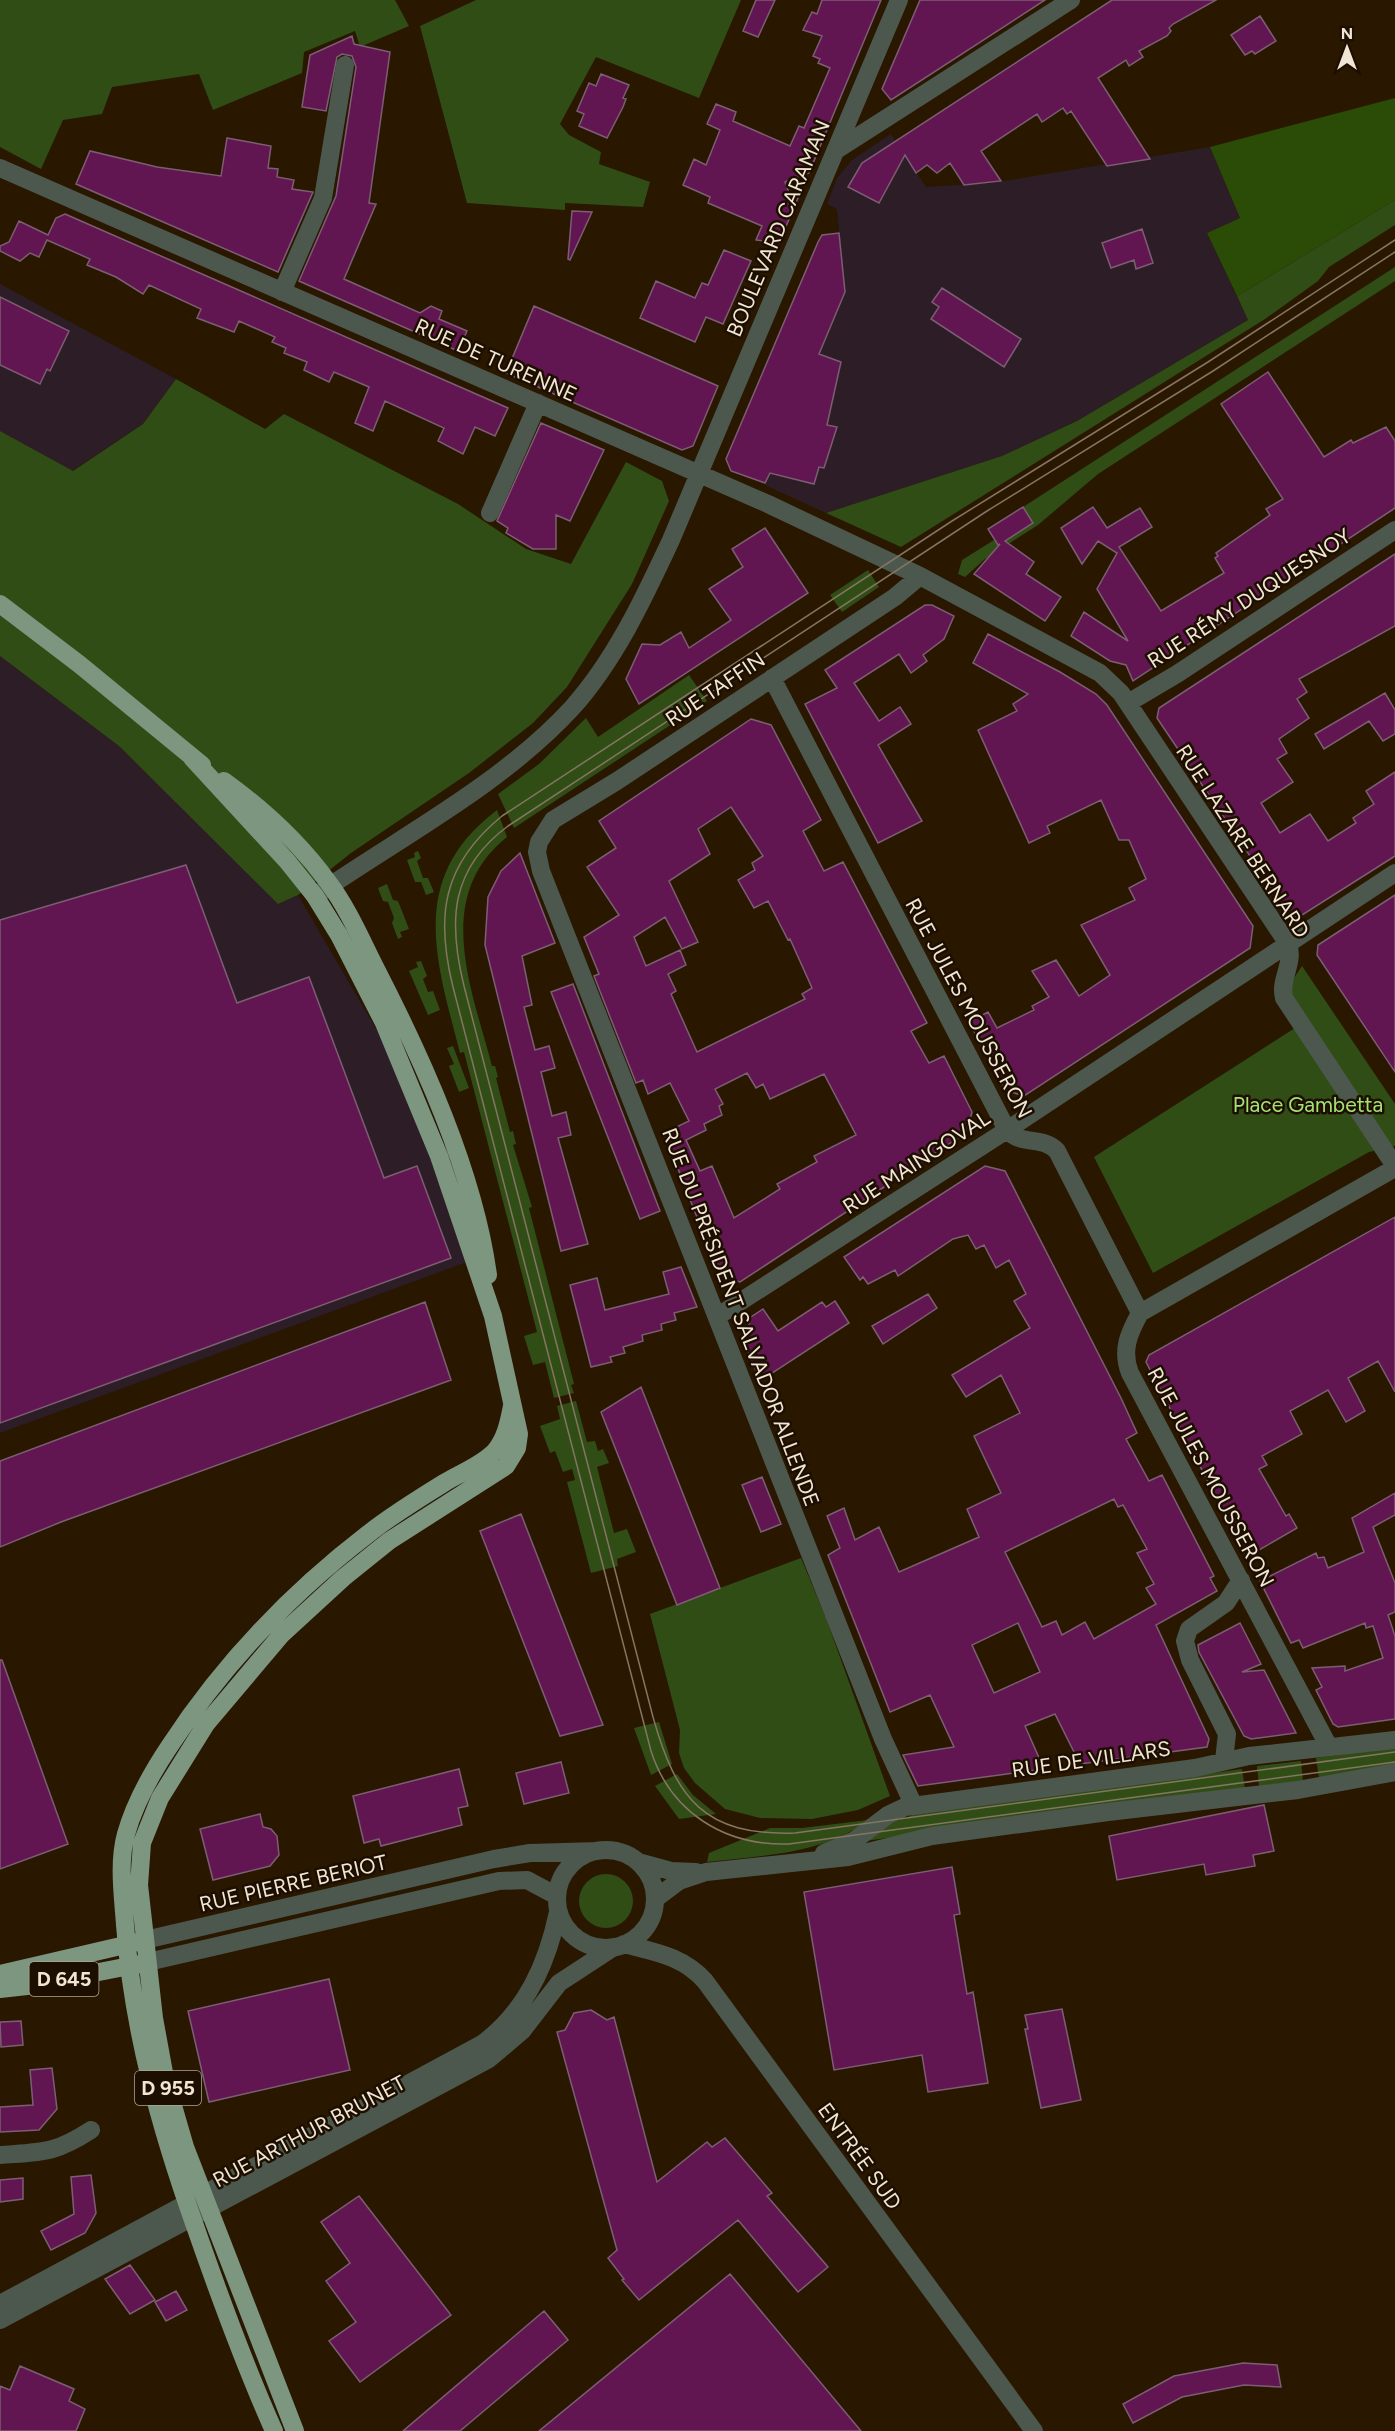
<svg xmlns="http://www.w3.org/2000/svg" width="1395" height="2431" viewBox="0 0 1395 2431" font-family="Figtree,sans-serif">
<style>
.industrial{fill:#2d1d27}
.green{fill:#304d16}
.forest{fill:#2a4c06}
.building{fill:#621651;stroke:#7c5e73;stroke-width:1.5;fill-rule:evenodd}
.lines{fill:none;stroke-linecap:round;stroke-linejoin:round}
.minor{stroke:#4c584e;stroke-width:18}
.major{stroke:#7c9680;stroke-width:18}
.tram{stroke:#857562;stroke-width:1.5}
.labels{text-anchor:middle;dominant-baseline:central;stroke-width:5;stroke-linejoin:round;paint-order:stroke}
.shield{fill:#1d0f00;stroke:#b1a595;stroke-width:1.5}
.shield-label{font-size:20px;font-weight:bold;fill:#f1e5d5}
.street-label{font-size:21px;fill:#f1e5d5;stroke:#1d0f00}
.park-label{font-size:21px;fill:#a4e373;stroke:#1d0f00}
</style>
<rect width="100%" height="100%" fill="#291700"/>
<path class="industrial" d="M891,134L926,187L992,183L1210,147L1240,218L1207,233L1248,320L1077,421L1002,456L826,513L765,485L845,291L837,209L827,204L837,178L852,160Z
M0,284L176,379L143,424L72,471L0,431Z
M0,656L119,746L278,904L298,895L386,1046L428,1141L467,1262L0,1433Z"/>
<path class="green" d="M0,0H395L409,26L360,47L355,31L304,52L302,73L213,110L199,74L112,87L102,114L63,120L41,169L0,147Z
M476,0H741L699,98L596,57L560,124L569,135L601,152L599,164L650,182L643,207L565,203V210L467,203L420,26Z
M1395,200V225L1329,267L1318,281L1265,319L901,547L826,513L1002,456L1077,421L1248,320L1237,296Z
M1395,267V281L1098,474L1038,525L985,559L965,577L958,574L962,560L994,540L998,545L1033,523L1023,507Z
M176,379L265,429L284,414L458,504L526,549L571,564L626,462L662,481L669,501L632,584L567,687L533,723L469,773L351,853L298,895L278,904L119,746L0,656V431L73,471L143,424Z
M868,570L879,587L842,612L830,595Z
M689,675L707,701L514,828L498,794L539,764L586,718L598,737Z
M497,810L507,837C432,897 472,989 492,1066H495L498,1077L496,1078L510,1132L513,1131L516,1144L513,1145L532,1207L529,1208L574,1384L571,1385L574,1393L554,1398L545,1362L533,1365L524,1336L537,1332L464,1052L460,1053C436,960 407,878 497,810Z
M418,851L421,858L417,861L423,878H428L434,892L426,895L421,882H415L407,860L415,857L414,853Z
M387,884L393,900L398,901L409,929L400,932L402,937L398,939L392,923L394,918L388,902L383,901L378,888Z
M421,961L427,976L423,979L428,992L433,991L440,1010L428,1015L409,971L418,967L416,962Z
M1302,966L1395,1104V1146L1369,1152L1153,1273L1094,1157L1295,1028L1290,984Z
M453,1046L469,1088L459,1092L449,1066L454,1064L447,1048Z
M576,1401L587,1442L595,1441L598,1451L603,1449L609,1463L597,1467L614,1533L627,1529L636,1552L617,1559L618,1566L591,1573L567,1482L575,1480L572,1469L563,1472L555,1451L550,1453L540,1426L560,1419L557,1406Z
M801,1558L827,1621L890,1796L858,1810L812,1819L760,1818L725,1809L695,1783L684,1768L679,1753L680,1730L650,1614Z
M659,1722L672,1764L651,1775L634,1728Z
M1395,1747V1768L1319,1778L1316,1758Z
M1301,1761L1303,1781L1259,1786L1257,1766Z
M1242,1769L1245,1789L865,1841L894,1822L918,1813Z
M677,1774L693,1795L716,1814L679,1819L655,1786Z
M868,1820C822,1855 763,1855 707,1862L709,1853L770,1828H802Z
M579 1901a27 27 0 1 1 54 0a27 27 0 1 1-54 0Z"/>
<path class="forest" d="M1395,98V200L1237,296L1207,233L1240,218L1210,147Z"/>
<path class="building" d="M756,0H775L758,37L743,31Z
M822,0H881L809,173L785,182L791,198H798L779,243L756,240L762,226L708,203L710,197L683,185L694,159L706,165L720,130L707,124L716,104L736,112L733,121L790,146L799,126L804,128L830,68L818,63L820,59L813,56L822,36L803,30L812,12L817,14Z
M920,0H1045L891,100L882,89Z
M1112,0H1216L1173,24L1169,28L1171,31L1167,36L1139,51L1143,57L1129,66L1126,60L1098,78L1150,159L1107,166L1071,111L1067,114L1063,108L1042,122L1037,114L981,151L1001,181L964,185L950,163L937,173L927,165L916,173L905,155L879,203L848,187L862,163Z
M1260,16L1276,41L1255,54L1252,51L1245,55L1231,35Z
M352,36L354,44L390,52L369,203L376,204L344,279L420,313L431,306L442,311L439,319L467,331L458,351L299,281L336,196L356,67L352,56L342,54L337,57L326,111L302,107L310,55Z
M601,74L629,85L623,98L626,99L623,107L607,138L579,126L584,114L577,111L589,83L596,86Z
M227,138L271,146L268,168L278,169L277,177L294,180L292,189L313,192L278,272L76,184L90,151L157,167L221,176Z
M572,211L592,212L570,260L568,259Z
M65,214L508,408L495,436L475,427L463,454L438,441L444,428L385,401L373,431L355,423L369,387L334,372L329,382L304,370L307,362L284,353L286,348L272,342L275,337L239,321L234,332L197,318L201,309L149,285L143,294L116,277L87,265L90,259L47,240L39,257L30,253L20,261L0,251V246L9,242L19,221L48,235L56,218Z
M1142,229L1153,263L1136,269L1134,260L1111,268L1102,243Z
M839,233L845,292L819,354L841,362L827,425L837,427L824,468L819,467L814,484L770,473L765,483L731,471L726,459L818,242L822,235Z
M724,250L751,261L723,324L706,317L695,342L640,318L656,281L695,298L702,283L708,285Z
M942,288L1021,339L1004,367L931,319L939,307L932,302Z
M0,297L69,331L50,371L47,369L40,384L0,365Z
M534,306L718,386L693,446L682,450L506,373Z
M1268,372L1324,457L1351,440L1353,443L1386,427L1395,441V508L1133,681L1126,665L1110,661L1071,636L1084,612L1128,641L1097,589L1117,553L1098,541L1082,564L1061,528L1093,507L1107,528L1140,508L1152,527L1119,547L1161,611L1224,573L1215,558L1218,556L1216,553L1270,515L1266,509L1283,499L1221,404Z
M541,423L604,450L570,521L556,515V549H533L506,533L508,528L497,521Z
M1023,507L1033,523L1005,541L1034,562L1026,574L1061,597L1045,621L974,574L1000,544L998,545L988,529Z
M765,528L808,593L639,704L626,679L642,644L660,645L681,632L689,648L731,620L709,589L743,567L732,549Z
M1395,554V626L1299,679L1307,692L1297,699L1309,718L1279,739L1287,753L1277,759L1293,782L1261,803L1280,833L1310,814L1328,841L1356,823L1353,818L1374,804L1366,791L1395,772V856L1299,917L1289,914L1157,718L1159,708Z
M925,605H932L954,616L944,639L923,655L927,661L911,673L899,654L854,683L879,721L900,707L911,724L878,745L922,821L878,843L805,704L837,688L825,670Z
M988,634L1060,672L1096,694L1107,705L1253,926L1250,948L1024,1096L1005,1090L969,1022L988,1012L997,1028L1034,1010L1032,1006L1049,997L1032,971L1056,960L1079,996L1110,975L1081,925L1135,900L1129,888L1146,879L1129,840H1119L1101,800L1047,826L1050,833L1029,843L978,730L1017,711L1013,704L1028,694L973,663Z
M1385,693L1395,710V734L1383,741L1369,721L1324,749L1315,734Z
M751,719L771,725L821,820L803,831L824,871L843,862L927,1023L911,1031L929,1063L944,1056L972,1112L966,1133L740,1282L720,1276L664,1133L689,1121L670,1083L648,1094L643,1080L636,1083L594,976L599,974L584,937L619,915L587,867L616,848L599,821ZM731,807L763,856L752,863L755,870L738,880L754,908L768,901L788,940L790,939L812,988L802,994L805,999L697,1052L671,994L676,991L668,974L686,965L680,950L646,966L634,937L665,917L682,949L698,942L669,881L710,854L698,829ZM747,1073L756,1088L763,1084L770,1099L824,1074L856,1135L814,1156L817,1162L777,1184L780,1189L734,1218L712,1166L700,1171L686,1140L706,1130L704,1124L722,1115L719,1106L723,1104L715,1089Z
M520,853L555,943L522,956L532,1005L524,1007L535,1050L549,1046L555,1068L541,1072L552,1116L566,1112L571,1135L558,1138L588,1244L561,1251L485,945L488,897L501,871Z
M186,865L237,1003L309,977L384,1178L417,1166L451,1258L0,1423V920Z
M1395,895V1072L1317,955L1318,945Z
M573,984L660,1211L640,1219L551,992Z
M985,1166L1005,1171L1121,1398L1137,1433L1126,1439L1149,1481L1162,1475L1214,1576L1210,1578L1217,1591L1156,1625L1209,1739L1207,1747L1080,1764L1055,1714L1025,1726L1044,1769L918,1786L903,1755L954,1747L930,1695L890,1712L828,1555L840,1548L827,1516L844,1508L855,1540L879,1527L899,1572L979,1537L967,1509L1001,1493L974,1436L1020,1413L1001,1375L966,1397L952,1375L1030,1328L1014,1301L1026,1294L1009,1260L996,1268L984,1245L976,1249L968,1235L953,1239L898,1276L895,1270L868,1284L863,1277L860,1280L844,1257ZM1114,1499L1118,1507L1123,1505L1147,1549L1137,1553L1154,1584L1146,1588L1156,1604L1094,1639L1085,1622L1062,1635L1056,1621L1042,1627L1005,1552ZM1018,1623L1040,1672L994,1693L972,1645Z
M1395,1217V1392L1378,1361L1348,1378L1365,1411L1346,1422L1328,1390L1290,1411L1302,1434L1262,1456L1267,1465L1259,1469L1286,1516L1289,1514L1297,1528L1247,1557L1146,1362L1149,1355Z
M681,1267L697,1307L674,1313L676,1320L661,1324L662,1330L642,1335L643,1341L623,1347L625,1353L610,1357L612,1362L591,1367L570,1285L597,1278L605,1310L669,1294L663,1272Z
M928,1294L937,1308L883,1344L872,1326Z
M835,1301L849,1323L760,1381L744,1341L751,1317L763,1309L778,1331L822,1302L826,1307Z
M425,1302L451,1380L61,1522L0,1547V1461Z
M641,1387L720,1588L677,1605L601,1412Z
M762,1477L781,1524L761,1532L742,1485Z
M1395,1493V1515L1373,1527L1395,1583V1612L1388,1615L1395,1636V1719L1338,1727L1333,1724L1316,1690L1322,1687L1312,1668L1345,1666V1671L1383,1658L1373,1626L1366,1628L1365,1623L1303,1648L1299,1640L1291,1643L1260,1581L1316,1553L1318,1558L1324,1557L1328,1568L1364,1552L1352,1518Z
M521,1514L603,1725L560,1736L480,1531Z
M1240,1623L1261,1664L1242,1672L1264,1670L1296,1733L1251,1739L1244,1736L1199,1652L1198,1645Z
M0,1660H2L68,1844L0,1869Z
M561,1762L569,1793L524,1804L516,1773Z
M459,1769L468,1806L458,1808L462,1825L381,1846L379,1839L364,1843L353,1796Z
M1264,1805L1274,1851L1253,1855L1255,1866L1206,1875L1204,1864L1117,1880L1109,1836Z
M260,1814L263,1827L271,1829L277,1836L279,1855L270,1866L213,1880L200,1829Z
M952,1867L960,1914L954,1915L967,1994L973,1992L988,2083L928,2092L922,2055L834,2070L804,1892Z
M329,1979L350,2070L209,2102L188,2011Z
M1062,2009L1081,2100L1041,2108L1025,2029H1028L1025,2015Z
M591,2010L607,2020L614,2017L657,2182L707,2142L712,2147L725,2138L772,2193L767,2196L828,2267L798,2292L738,2220L639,2300L622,2280L624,2279L608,2258L617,2250L557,2032L565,2030L574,2013Z
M21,2021L23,2045L1,2047L0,2022Z
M52,2068L57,2109L39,2130L0,2132V2107L33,2105L30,2070Z
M91,2175L96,2213L85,2233L51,2250L41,2231L74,2214L71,2177Z
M23,2178V2199L0,2202V2180Z
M359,2196L451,2315L360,2382L329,2341L356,2322L326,2281L350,2263L321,2222Z
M130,2265L155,2300L130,2314L105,2279Z
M730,2274L861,2431H539Z
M176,2291L187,2310L166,2321L155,2302Z
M544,2311L568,2340L460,2431H403Z
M1243,2363L1277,2365L1281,2387L1244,2385L1182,2397L1133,2423L1123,2404L1174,2376Z
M20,2366L74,2389L69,2401L85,2409L76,2431H0V2386L10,2390Z"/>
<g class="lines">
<path class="minor" d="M835,151L1071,0
M0,168L768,504L920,576L1100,673L1121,693L1288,944C1295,963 1279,979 1284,998L1395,1166
M282,292L323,198L345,65
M490,513L538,403
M772,678L1007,1130C1021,1146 1044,1136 1057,1151L1140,1313C1129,1333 1121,1350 1130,1373L1329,1747
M1128,703L1177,674L1395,530
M315,896C400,837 501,785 572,708C615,660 644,598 671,540L899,0
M1140,1313L1395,1168
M718,1316L1007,1130L1395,873
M1224,1760L1227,1734L1190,1660L1185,1641L1189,1629L1226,1603L1241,1580
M914,1806L883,1739L541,871L537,852L539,842L553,820L617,781L895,597L920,576
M557 1899a49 49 0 1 1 98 0a49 49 0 1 1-98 0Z
M824,1853L855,1840L888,1815L905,1807L1195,1768L1249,1756L1395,1740
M638,1862L671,1871L696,1872
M655,1899L679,1881L706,1872L848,1857L932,1836L1108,1812L1298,1790L1395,1772
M145,1940L494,1859L530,1853L598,1851
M624,1944C655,1952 683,1956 705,1981L1034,2431
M148,1962L499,1881L527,1880L557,1896
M0,2155C42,2152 54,2154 91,2130
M0,2304L482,2044C526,2012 547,1964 558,1912
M0,2320L489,2059L522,2031L559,1983L614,1947"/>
<path class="major" d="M0,604L79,664L202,765
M192,758L287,861L315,896L339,935L384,1023L439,1156L493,1316L519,1434L517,1448L506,1466L389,1541L343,1578L282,1634L206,1724L160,1798L142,1843L139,1885L154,2018L165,2078L185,2147L295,2431
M224,781C264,810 299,842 328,882C347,907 360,937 374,965C422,1058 474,1172 488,1275
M0,1974L138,1942
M0,1989L27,1986L140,1964
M274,2431C244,2364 219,2295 195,2226C160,2127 133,2030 125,1925C123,1895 118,1863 126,1834C135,1802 151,1774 169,1747C223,1664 290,1594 368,1534C392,1515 418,1499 444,1483C460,1473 482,1465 495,1451C506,1438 509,1421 512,1406"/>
<path class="tram" d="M1395,240L1208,362L952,521L502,816C443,864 435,915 453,987L651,1751C671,1813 725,1846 789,1844L1395,1762
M1395,252L1213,371L987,511L508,826C450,869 448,921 464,986L653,1717C676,1799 704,1836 795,1833L1395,1752"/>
</g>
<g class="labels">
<g class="shield">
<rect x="29.5" y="1962" width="69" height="34" rx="4.5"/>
<rect x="135" y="2071" width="66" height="34" rx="4.5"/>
</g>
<g class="shield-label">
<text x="64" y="1979">D 645</text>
<text x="168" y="2088">D 955</text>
</g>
<g class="street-label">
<text transform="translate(778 228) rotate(-67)">BOULEVARD CARAMAN</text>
<text transform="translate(496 360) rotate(24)">RUE DE TURENNE</text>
<text transform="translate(1249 598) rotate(-33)">RUE RÉMY DUQUESNOY</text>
<text transform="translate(715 689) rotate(-34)">RUE TAFFIN</text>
<text transform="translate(1243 841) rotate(57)">RUE LAZARE BERNARD</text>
<text transform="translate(969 1008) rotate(62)">RUE JULES MOUSSERON</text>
<text transform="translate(916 1162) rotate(-33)">RUE MAINGOVAL</text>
<text transform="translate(741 1317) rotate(69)">RUE DU PRÉSIDENT SALVADOR ALLENDE</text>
<text transform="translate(1211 1477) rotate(62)">RUE JULES MOUSSERON</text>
<text transform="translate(1091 1759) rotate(-8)">RUE DE VILLARS</text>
<text transform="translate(293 1883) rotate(-13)">RUE PIERRE BERIOT</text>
<text transform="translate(309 2131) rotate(-28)">RUE ARTHUR BRUNET</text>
<text transform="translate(860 2156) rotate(54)">ENTRÉE SUD</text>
</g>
<g class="park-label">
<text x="1308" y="1104">Place Gambetta</text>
</g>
</g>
<g transform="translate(1347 48)" stroke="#1d0f00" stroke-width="4.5" paint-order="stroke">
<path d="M0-4.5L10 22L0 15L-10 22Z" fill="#f1e5d5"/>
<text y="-9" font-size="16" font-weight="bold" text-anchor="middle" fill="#f1e5d5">N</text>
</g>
</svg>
